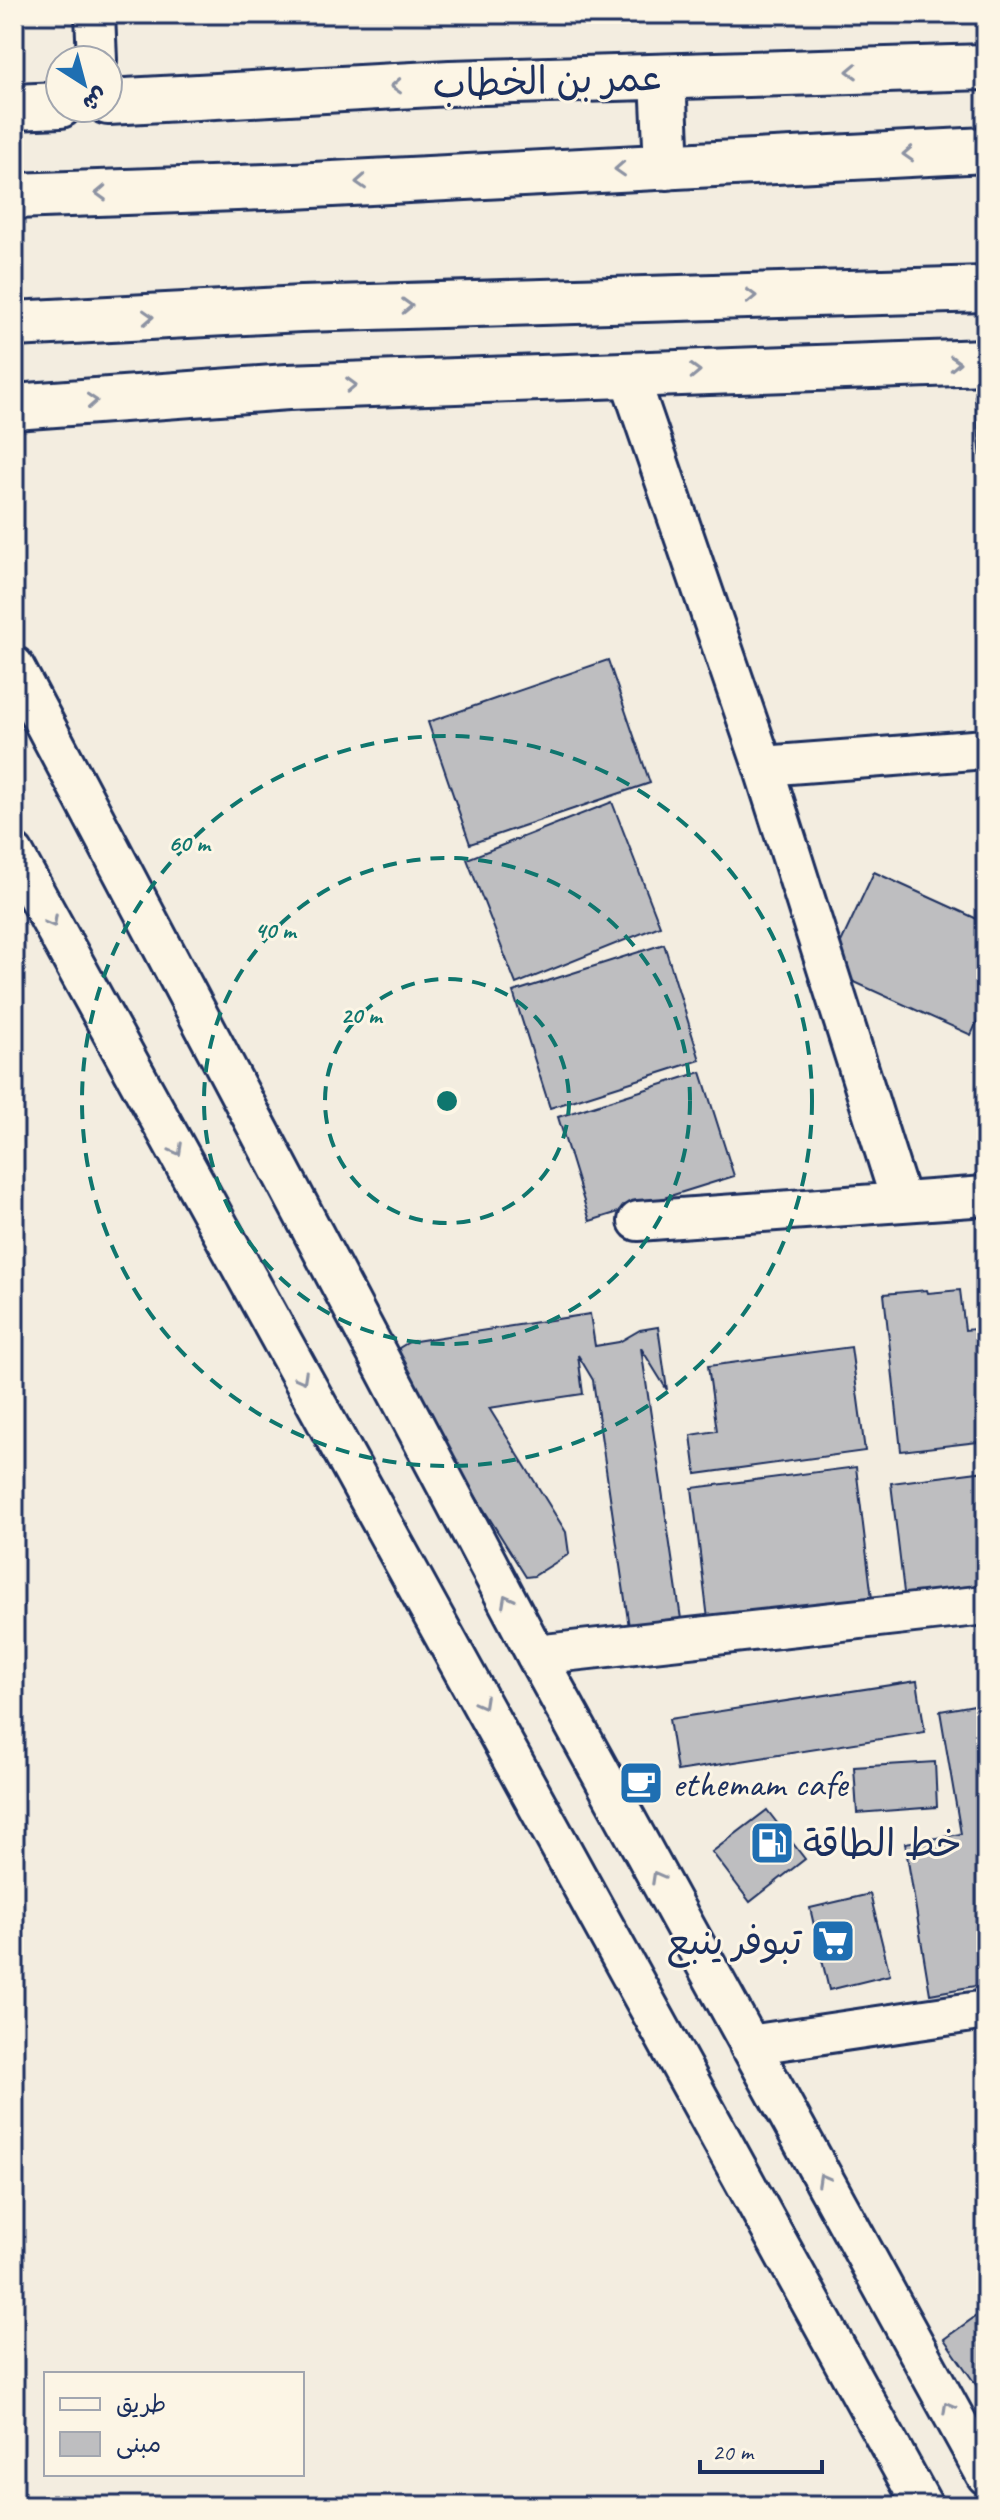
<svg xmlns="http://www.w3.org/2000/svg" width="1000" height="2520" viewBox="0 0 1000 2520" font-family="Caveat,'Playpen Sans Arabic',sans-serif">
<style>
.building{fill:#bebec0;stroke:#1b2f5e;stroke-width:2}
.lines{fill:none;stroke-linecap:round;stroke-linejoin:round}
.street-casing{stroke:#1b2f5e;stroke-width:44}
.secondary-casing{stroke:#1b2f5e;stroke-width:50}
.street{stroke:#fcf5e5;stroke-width:38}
.secondary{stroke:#fcf5e5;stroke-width:44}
.oneway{stroke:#8c92a2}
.ring{fill:none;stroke:#0f766e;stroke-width:4;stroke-dasharray:14 10}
.labels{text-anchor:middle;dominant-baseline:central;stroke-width:6;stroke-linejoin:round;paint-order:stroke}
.street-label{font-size:38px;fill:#1b2f5e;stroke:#fcf5e5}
.poi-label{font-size:38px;fill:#1b2f5e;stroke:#fcf5e5;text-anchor:start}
.centre{fill:#0f766e;stroke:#fcf5e5;stroke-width:4}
.ring-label{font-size:24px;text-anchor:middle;font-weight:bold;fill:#0f766e;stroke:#fcf5e5;stroke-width:6;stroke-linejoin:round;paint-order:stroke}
</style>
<rect width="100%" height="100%" fill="#f3ede0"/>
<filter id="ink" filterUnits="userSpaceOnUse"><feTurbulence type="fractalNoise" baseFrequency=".0125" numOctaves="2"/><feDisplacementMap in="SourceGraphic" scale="16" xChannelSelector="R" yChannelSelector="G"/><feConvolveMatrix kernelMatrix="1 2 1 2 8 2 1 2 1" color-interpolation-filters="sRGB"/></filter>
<g filter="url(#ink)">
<path class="building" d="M986,394V512L975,396Z
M608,660L650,783L470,844L428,722Z
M612,802L660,926L516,984L467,859Z
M874,872L986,923V1003L971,1035L828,970Z
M664,944L700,1060L550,1108L513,992Z
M701,1072L734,1176L590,1221L558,1117Z
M927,1290L928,1293L960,1290L965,1330L986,1328V1441L901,1451L884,1294Z
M590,1314L595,1346L619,1342L640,1330L658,1327L667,1390L641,1348L681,1619L629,1627L593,1380L578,1355L583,1394L489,1408L566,1532L569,1554L534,1576L526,1577L403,1380L399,1348L409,1342Z
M851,1347L865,1451L696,1474L691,1435L717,1431L708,1366Z
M856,1467L872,1599L708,1619L692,1488Z
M986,1471V1591L905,1601L891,1483Z
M917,1681L925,1732L677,1771L669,1719Z
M986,1703V1984L930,1994L905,1843L961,1834L940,1711Z
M935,1762L937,1807L857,1813L854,1767Z
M767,1810L805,1859L750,1902L712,1852Z
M870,1894L890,1975L829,1990L810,1908Z
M986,2309V2399L944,2339Z"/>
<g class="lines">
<g class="street-casing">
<path id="street" d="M95,14L97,60
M628,373L763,766L901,1202
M14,666L536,1655L986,2475
M763,766L986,749
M14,854L923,2506
M638,1221L986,1196
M536,1655L986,1605
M749,2045L986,2010"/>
</g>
<g class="secondary-casing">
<path id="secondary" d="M663,77L667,167
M108,102L450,83L986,67
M14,107L60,105
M14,196L294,186L986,150
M14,324L301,309L986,289
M14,407L288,387L986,362"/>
</g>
<use href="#street" class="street"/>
<use href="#secondary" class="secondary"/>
</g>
<defs><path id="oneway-chevron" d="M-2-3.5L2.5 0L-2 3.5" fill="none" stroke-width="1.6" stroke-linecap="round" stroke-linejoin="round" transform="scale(2)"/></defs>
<g class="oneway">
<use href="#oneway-chevron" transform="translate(852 71) rotate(178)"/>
<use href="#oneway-chevron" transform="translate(396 86) rotate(177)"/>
<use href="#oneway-chevron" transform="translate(908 154) rotate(177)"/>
<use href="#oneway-chevron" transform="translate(620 169) rotate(177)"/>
<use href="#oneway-chevron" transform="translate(361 182) rotate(177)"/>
<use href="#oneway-chevron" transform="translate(101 193) rotate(178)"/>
<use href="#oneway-chevron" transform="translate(751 296) rotate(-2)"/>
<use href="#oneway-chevron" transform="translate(407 306) rotate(-2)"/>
<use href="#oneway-chevron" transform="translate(148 317) rotate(-3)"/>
<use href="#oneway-chevron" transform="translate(955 363) rotate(-2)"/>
<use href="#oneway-chevron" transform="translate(695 371) rotate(-2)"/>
<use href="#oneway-chevron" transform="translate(351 385) rotate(-2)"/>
<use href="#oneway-chevron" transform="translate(92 401) rotate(-4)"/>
<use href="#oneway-chevron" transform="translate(52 922) rotate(61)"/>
<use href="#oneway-chevron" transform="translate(177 1150) rotate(61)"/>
<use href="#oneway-chevron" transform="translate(302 1378) rotate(61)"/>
<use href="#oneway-chevron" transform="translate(507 1600) rotate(-118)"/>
<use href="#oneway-chevron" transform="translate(482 1703) rotate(61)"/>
<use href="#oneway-chevron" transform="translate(657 1877) rotate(-119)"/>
<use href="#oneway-chevron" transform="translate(823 2179) rotate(-119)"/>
<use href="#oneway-chevron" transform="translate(948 2407) rotate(-119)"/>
</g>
</g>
<g class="ring">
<circle cx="447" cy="1101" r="122"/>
<circle cx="447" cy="1101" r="243"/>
<circle cx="447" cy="1101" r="365"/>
</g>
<defs>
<g id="cafe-square" transform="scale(2.3)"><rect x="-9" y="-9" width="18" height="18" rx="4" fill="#1f6fb2" stroke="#fcf5e5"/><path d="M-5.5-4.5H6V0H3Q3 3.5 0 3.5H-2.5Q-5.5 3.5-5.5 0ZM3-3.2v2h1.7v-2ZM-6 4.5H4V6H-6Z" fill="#fff"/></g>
<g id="fuel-square" transform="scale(2.3)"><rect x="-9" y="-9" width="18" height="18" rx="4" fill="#1f6fb2" stroke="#fcf5e5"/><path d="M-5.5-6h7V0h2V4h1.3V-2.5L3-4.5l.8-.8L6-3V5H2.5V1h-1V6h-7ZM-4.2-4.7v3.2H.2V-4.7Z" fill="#fff"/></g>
<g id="supermarket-square" transform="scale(2.3)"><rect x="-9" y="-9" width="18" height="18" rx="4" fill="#1f6fb2" stroke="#fcf5e5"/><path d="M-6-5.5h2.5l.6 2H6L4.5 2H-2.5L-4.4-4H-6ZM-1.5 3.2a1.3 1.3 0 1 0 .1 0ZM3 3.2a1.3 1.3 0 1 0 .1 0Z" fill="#fff"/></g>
</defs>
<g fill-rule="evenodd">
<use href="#cafe-square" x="641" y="1783"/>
<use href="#fuel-square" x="772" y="1843"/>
<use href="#supermarket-square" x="833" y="1941"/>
</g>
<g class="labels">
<g class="street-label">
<text transform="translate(547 81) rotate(-2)">عمر بن الخطاب</text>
</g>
<g class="poi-label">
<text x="672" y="1783">ethemam cafe</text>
<text x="803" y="1843">خط الطاقة</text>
<text x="802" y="1941" text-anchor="end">تبوفر ينبع</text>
</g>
</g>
<circle cx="447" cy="1101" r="12" class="centre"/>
<g class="ring-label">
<text x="189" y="851">60 m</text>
<text x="275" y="938">40 m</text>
<text x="361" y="1023">20 m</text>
</g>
<rect width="1000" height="2520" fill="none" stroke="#fcf5e5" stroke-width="48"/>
<rect x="24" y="24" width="952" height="2472" fill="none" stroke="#1b2f5e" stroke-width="3" filter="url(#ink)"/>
<rect x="44" y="2372" width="260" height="104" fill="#fcf5e5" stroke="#a2a6af" stroke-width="2"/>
<rect x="60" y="2398" width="40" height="12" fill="#fcf5e5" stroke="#a2a6af" stroke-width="2"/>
<text x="116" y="2412" font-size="24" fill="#1b2f5e">طريق</text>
<rect x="60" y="2432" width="40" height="24" fill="#bebec0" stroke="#a2a6af" stroke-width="2"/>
<text x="116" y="2452" font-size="24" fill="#1b2f5e">مبنى</text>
<g transform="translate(84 84) rotate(144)"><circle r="38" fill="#fcf5e5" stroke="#a2a6af" stroke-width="2"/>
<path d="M0-6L14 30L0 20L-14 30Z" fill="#1f6fb2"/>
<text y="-12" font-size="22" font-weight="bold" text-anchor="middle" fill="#1b2f5e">ش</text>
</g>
<path d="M700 2460v12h122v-12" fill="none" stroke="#1b2f5e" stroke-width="4"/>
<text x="712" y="2460" font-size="24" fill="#1b2f5e" stroke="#fcf5e5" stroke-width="6" paint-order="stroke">20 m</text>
</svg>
